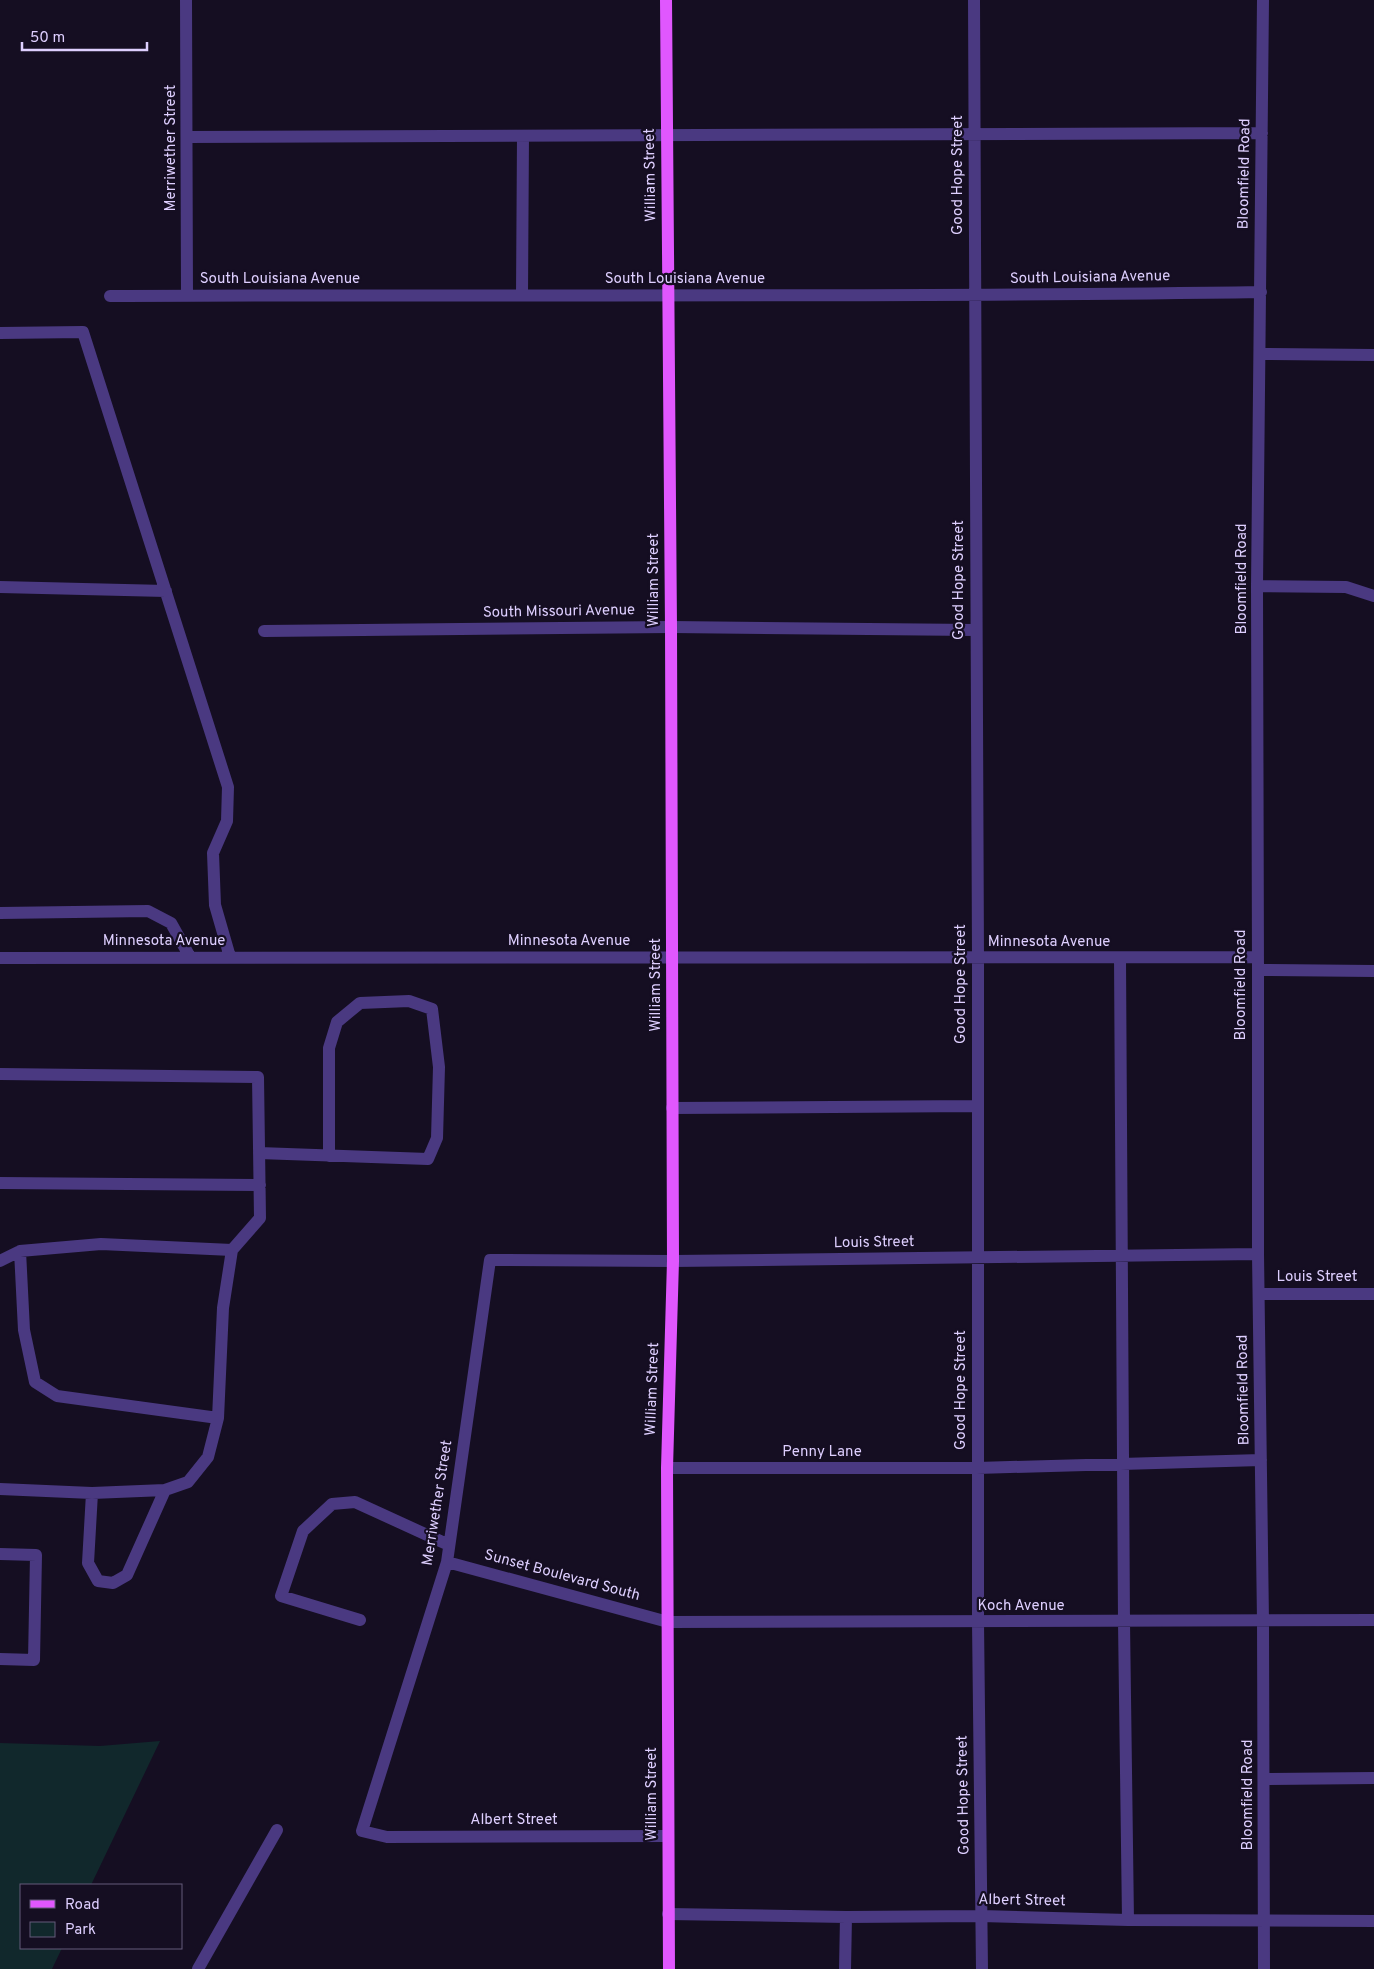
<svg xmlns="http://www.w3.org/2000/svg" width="1374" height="1969" viewBox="0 0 1374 1969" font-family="Overpass,sans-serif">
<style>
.green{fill:#11282c}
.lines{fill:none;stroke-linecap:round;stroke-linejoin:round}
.minor{stroke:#4a3981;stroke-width:12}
.major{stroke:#e057fe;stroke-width:12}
.labels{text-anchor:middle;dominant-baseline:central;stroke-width:4.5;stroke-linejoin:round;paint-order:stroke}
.street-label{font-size:15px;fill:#decfff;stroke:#150e22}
</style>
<rect width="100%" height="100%" fill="#150e22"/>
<path class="green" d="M160,1741L91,1885H21V1948H62L52,1969H0V1743L100,1746Z"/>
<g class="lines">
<path class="minor" d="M186,0L187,296
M974,0L978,958V1622L982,1969
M1263,0L1257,586L1258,970V1254L1263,1621L1264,1969
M187,137L1262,133
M522,295L523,136
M110,296C493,294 877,298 1261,292
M0,333L83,332L228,787L227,821L213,853L215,905L230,957
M1260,354L1374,355
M1257,586L1346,587L1374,596
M0,587L166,591
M264,631L671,627L975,630
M0,913L148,911L171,923L190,957
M0,958L1258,957
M1120,958L1124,1622L1128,1920
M1258,970L1374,971
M0,1074L258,1077L260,1218L232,1250
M672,1108L976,1106
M259,1153L428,1159L437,1138L439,1067L432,1009L409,1001L360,1003L337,1022L329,1048V1156
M0,1183L260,1185
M20,1251L24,1330L35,1382L57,1396L218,1418
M0,1261L20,1251L101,1244L232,1250L223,1308L218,1418L208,1457L188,1482L165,1490L92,1493L0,1489
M1259,1294H1374
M667,1468H977L1261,1460
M92,1493L88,1563L98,1581L113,1583L127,1575L165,1490
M0,1554L36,1555L34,1660L0,1659
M447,1562L668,1622L1374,1620
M360,1620L281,1596L303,1531L332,1504L355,1502L449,1545
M1264,1779L1374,1778
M668,1836L387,1837L362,1831L447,1562L490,1260L673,1261L1258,1254
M668,1914L846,1917L981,1916L1128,1920L1374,1921
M198,1969L277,1830
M845,1969L846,1917"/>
<path class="major" d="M666,0L671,627L673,1261L667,1468L669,1969"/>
</g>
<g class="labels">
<g class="street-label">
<text transform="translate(171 148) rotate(-90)">Merriwether Street</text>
<text transform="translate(1245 174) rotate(-89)">Bloomfield Road</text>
<text transform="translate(651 175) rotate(-91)">William Street</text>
<text transform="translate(958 175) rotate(-90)">Good Hope Street</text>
<text transform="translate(1090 278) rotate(-1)">South Louisiana Avenue</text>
<text x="280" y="279">South Louisiana Avenue</text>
<text x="685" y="279">South Louisiana Avenue</text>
<text transform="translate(1242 579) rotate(-90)">Bloomfield Road</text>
<text transform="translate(654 580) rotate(-90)">William Street</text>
<text transform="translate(959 580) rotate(-90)">Good Hope Street</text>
<text transform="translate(559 612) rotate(-1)">South Missouri Avenue</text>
<text x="164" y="941">Minnesota Avenue</text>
<text x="569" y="941">Minnesota Avenue</text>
<text x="1049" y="942">Minnesota Avenue</text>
<text transform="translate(961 984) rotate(-90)">Good Hope Street</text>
<text transform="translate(656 985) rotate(-90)">William Street</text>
<text transform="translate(1241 985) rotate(-90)">Bloomfield Road</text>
<text transform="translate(874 1243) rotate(-1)">Louis Street</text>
<text x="1317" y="1277">Louis Street</text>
<text transform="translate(653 1389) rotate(-88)">William Street</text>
<text transform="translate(961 1390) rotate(-90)">Good Hope Street</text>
<text transform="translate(1244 1390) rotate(-91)">Bloomfield Road</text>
<text x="822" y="1452">Penny Lane</text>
<text transform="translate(438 1503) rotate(-81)">Merriwether Street</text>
<text transform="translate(562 1576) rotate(15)">Sunset Boulevard South</text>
<text x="1021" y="1606">Koch Avenue</text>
<text transform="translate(652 1794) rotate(-90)">William Street</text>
<text transform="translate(964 1795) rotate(-91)">Good Hope Street</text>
<text transform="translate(1248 1795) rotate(-90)">Bloomfield Road</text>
<text x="514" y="1820">Albert Street</text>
<text transform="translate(1022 1901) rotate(1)">Albert Street</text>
</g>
</g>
<rect x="20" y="1884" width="162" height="65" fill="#150e22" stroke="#655b7a"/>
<rect x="30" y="1900" width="25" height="8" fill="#e057fe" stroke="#655b7a"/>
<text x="65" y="1909" font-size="15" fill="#decfff">Road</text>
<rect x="30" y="1922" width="25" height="15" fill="#11282c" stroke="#655b7a"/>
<text x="65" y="1934" font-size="15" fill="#decfff">Park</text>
<path d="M22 42v8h125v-8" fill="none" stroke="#decfff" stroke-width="2.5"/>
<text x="30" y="42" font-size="15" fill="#decfff" stroke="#150e22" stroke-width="4" paint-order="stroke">50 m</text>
</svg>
